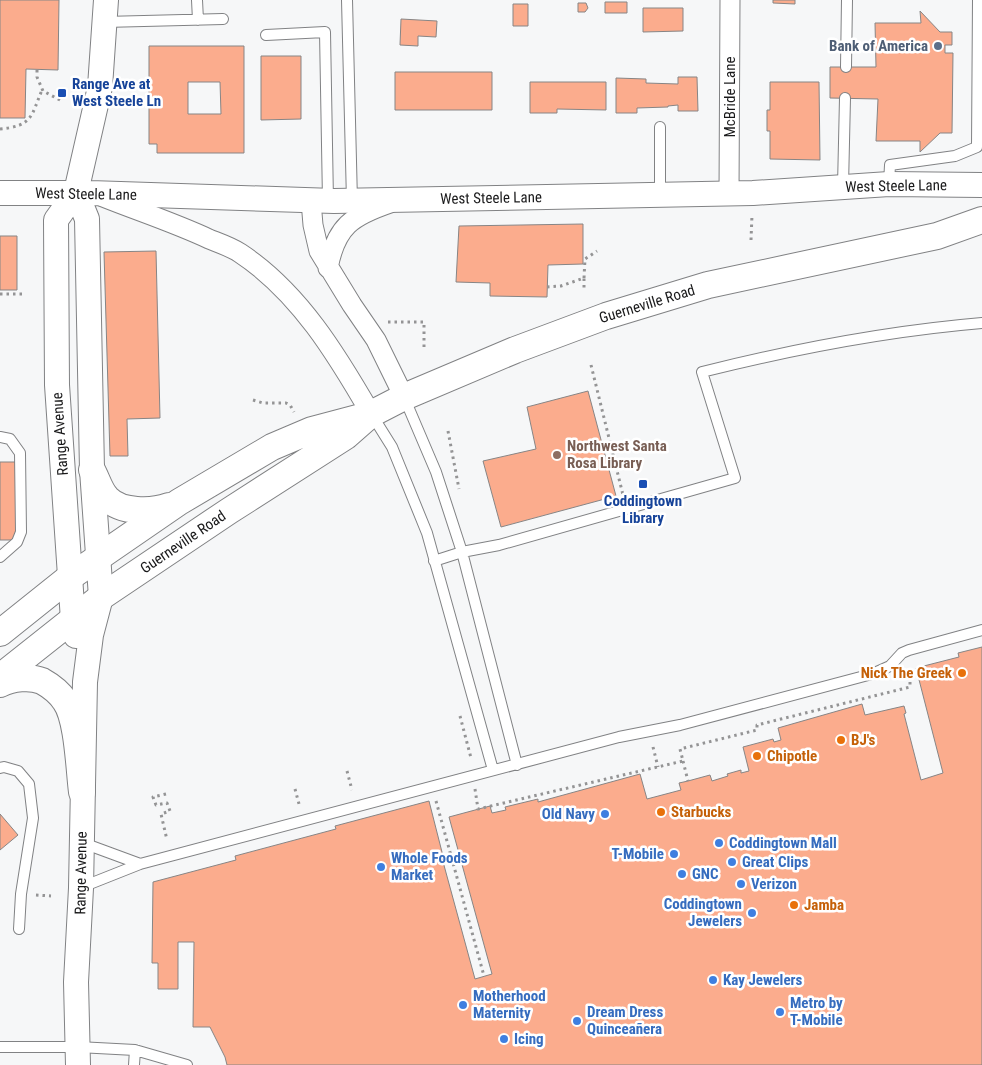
<svg xmlns="http://www.w3.org/2000/svg" width="982" height="1065" viewBox="0 0 982 1065" font-family="'Roboto Condensed',sans-serif">
<style>
.building{fill:#fbac8d;stroke:#878585;fill-rule:evenodd}
.lines{fill:none;stroke-linecap:round;stroke-linejoin:round}
.service-casing{stroke:#818284;stroke-width:12}
.minor-casing{stroke:#818284;stroke-width:21}
.tertiary-casing{stroke:#818284;stroke-width:26}
.secondary-casing{stroke:#818284;stroke-width:28}
.path{stroke:#949495;stroke-width:3;stroke-dasharray:2.5 4;stroke-linecap:butt}
.service{stroke:#fff;stroke-width:10}
.minor{stroke:#fff;stroke-width:19}
.tertiary{stroke:#fff;stroke-width:24}
.secondary{stroke:#fff;stroke-width:26}
.service-dot{fill:#5c6f8a;stroke:#fff;stroke-width:2}
.transit-dot{fill:#1a4fb4;stroke:#fff;stroke-width:2}
.education-dot{fill:#8d6e63;stroke:#fff;stroke-width:2}
.food-dot{fill:#e8710a;stroke:#fff;stroke-width:2}
.shop-dot{fill:#3f7fe0;stroke:#fff;stroke-width:2}
.labels{text-anchor:middle;dominant-baseline:central;stroke-width:5;stroke-linejoin:round;paint-order:stroke}
.service-label{font-size:15px;font-weight:bold;fill:#4e5e75;stroke:#fff;text-anchor:end}
.transit-label{font-size:15px;font-weight:bold;fill:#164399;stroke:#fff;text-anchor:start}
.street-label{font-size:15px;fill:#19191a;stroke:#fff}
.education-label{font-size:15px;font-weight:bold;fill:#785e54;stroke:#fff;text-anchor:start}
.food-label{font-size:15px;font-weight:bold;fill:#c56008;stroke:#fff;text-anchor:start}
.shop-label{font-size:15px;font-weight:bold;fill:#366cbe;stroke:#fff;text-anchor:start}
</style>
<rect width="100%" height="100%" fill="#f6f7f8"/>
<path class="building" d="M0,0H59L58,70L26,69L25,118H0Z
M773,0H795V4L773,3Z
M605,2H627V13H605Z
M578,3H586L588,8L585,12H578Z
M513,4H528V26H513Z
M643,8H683V31L643,32Z
M920,11L940,32H952V45H945V53H953L952,133H940L920,152V141H876L878,99L830,98V67H876L875,23H921Z
M401,19L437,21L436,37L418,36V46L400,45Z
M149,46H244V153H157V144H149ZM188,82H220L221,114H188Z
M261,56H301V119L261,120Z
M395,72H492V110H395Z
M678,77H697L698,111H678V105L668,106V107L637,108V113H616V78L646,79V83L678,84Z
M530,82H606V110L557,109V113H530Z
M770,82H819L820,160L770,159V131H767V110H770Z
M583,224V264L548,265L547,297L490,296V283L456,282L459,226Z
M0,236H17V290H0Z
M156,251L160,418L127,419L128,456H110L104,252Z
M588,391L616,496L501,527L483,461L536,449L527,407Z
M0,462H17V540H0Z
M982,647V1065H227L225,1057L210,1027H193L194,942H178V989H158V963H152L153,882L236,860L235,856L336,829L335,826L429,801L443,856L442,858L475,979L492,974L449,817L490,806L492,813L506,810L505,807L538,799V802L640,774L647,799L681,790L679,783L688,781L710,775L712,781L728,776L727,774L741,770V773L749,771L743,747L773,739L774,742L781,740L778,728L862,704L865,715L904,706L906,713L904,714L921,780L943,773L916,668L959,657L958,653Z
M0,814L18,835L0,850Z"/>
<g class="lines">
<g class="service-casing">
<path id="service" d="M197,0L198,20
M347,0L352,201
M104,22L223,19
M266,35L325,32L328,201
M846,67L847,0
M660,127V195
M889,184L890,165L955,156L977,147L978,0
M843,186L845,98
M404,397L436,472L462,552L517,765
M372,415L392,447L427,533L493,770
M0,437L10,439L20,453L21,532L17,542L0,557
M434,561L462,552L499,545L735,478L702,372C794,349 887,331 982,323
M0,768L4,767L18,771L29,784L33,818L21,894L19,929
M83,843L140,864
M82,887L140,864L619,737L680,725L872,674L890,666L902,653L909,650L982,630
M0,1047H78L135,1050L187,1065
M134,1065L135,1050"/>
</g>
<g class="minor-casing">
<path id="minor" d="M729,194L730,0
M103,197C138,211 175,223 209,239C219,243 231,247 240,253C299,292 337,355 371,414
M311,201L313,225L319,251L352,305L376,340L404,397
M328,268C336,226 352,216 390,203"/>
</g>
<g class="tertiary-casing">
<path id="tertiary" d="M76,192L87,219L92,470L101,597L91,635L85,682L81,888L76,982L78,1065
M0,193H90L334,201L753,193L889,184L982,185
M76,636L73,620L57,385L56,220L76,192L100,87L106,0"/>
</g>
<g class="secondary-casing">
<path id="secondary" d="M92,470C97,479 100,491 107,498C121,513 152,512 169,506
M0,633L70,577L179,502L272,447L312,430L361,417
M0,677L101,597L229,511L346,436L371,414L404,397L515,350L606,316L708,285L937,236L982,220
M0,684C12,678 30,676 42,681C51,686 59,692 65,701C78,719 79,769 82,792"/>
</g>
<path class="path" d="M37,70V77L43,91L60,100
M0,129C33,126 31,116 42,90
M751,240L752,215
M584,278L585,259L597,251
M547,287L561,286L584,278V289
M0,294H23
M388,322H424V348
M591,365L623,495
M253,400L263,403H286L290,405L294,412
M448,431L459,489
M460,716L471,758
M653,747L658,767
M683,761L688,781
M347,771L352,790
M295,789L299,804
M475,789L478,809L683,761L680,749L757,730V725L910,687V666
M166,794L153,797L156,805L167,803L170,811L161,814L167,840
M436,801L484,976
M36,895L51,896"/>
<use href="#service" class="service"/>
<use href="#minor" class="minor"/>
<use href="#tertiary" class="tertiary"/>
<use href="#secondary" class="secondary"/>
</g>
<circle class="service-dot" cx="938" cy="46" r="5"/>
<g class="transit-dot">
<rect x="57" y="88" width="10" height="10" rx="2.5"/>
<rect x="638" y="479" width="10" height="10" rx="2.5"/>
</g>
<circle class="education-dot" cx="557" cy="455" r="5"/>
<g class="food-dot">
<circle cx="962" cy="673" r="5"/>
<circle cx="841" cy="740" r="5"/>
<circle cx="757" cy="756" r="5"/>
<circle cx="661" cy="812" r="5"/>
<circle cx="794" cy="905" r="5"/>
</g>
<g class="shop-dot">
<circle cx="605" cy="814" r="5"/>
<circle cx="719" cy="843" r="5"/>
<circle cx="674" cy="854" r="5"/>
<circle cx="732" cy="862" r="5"/>
<circle cx="381" cy="867" r="5"/>
<circle cx="682" cy="874" r="5"/>
<circle cx="741" cy="884" r="5"/>
<circle cx="752" cy="913" r="5"/>
<circle cx="713" cy="980" r="5"/>
<circle cx="463" cy="1005" r="5"/>
<circle cx="780" cy="1012" r="5"/>
<circle cx="577" cy="1021" r="5"/>
<circle cx="504" cy="1039" r="5"/>
</g>
<g class="labels">
<g class="service-label">
<text x="928" y="46">Bank of America</text>
</g>
<g class="transit-label">
<text x="72" y="84">Range Ave at<tspan x="72" dy="17">West Steele Ln</tspan></text>
<text x="643" y="501" text-anchor="middle">Coddingtown<tspan x="643" dy="17">Library</tspan></text>
</g>
<g class="street-label">
<text transform="translate(730 97) rotate(-90)">McBride Lane</text>
<text transform="translate(896 186) rotate(-1)">West Steele Lane</text>
<text transform="translate(86 194) rotate(1)">West Steele Lane</text>
<text transform="translate(491 198) rotate(-1)">West Steele Lane</text>
<text transform="translate(647 304) rotate(-17)">Guerneville Road</text>
<text transform="translate(60 434) rotate(-94)">Range Avenue</text>
<text transform="translate(183 542) rotate(-34)">Guerneville Road</text>
<text transform="translate(81 873) rotate(-89)">Range Avenue</text>
</g>
<g class="education-label">
<text x="567" y="446">Northwest Santa<tspan x="567" dy="17">Rosa Library</tspan></text>
</g>
<g class="food-label">
<text x="952" y="673" text-anchor="end">Nick The Greek</text>
<text x="851" y="740">BJ's</text>
<text x="767" y="756">Chipotle</text>
<text x="671" y="812">Starbucks</text>
<text x="804" y="905">Jamba</text>
</g>
<g class="shop-label">
<text x="595" y="814" text-anchor="end">Old Navy</text>
<text x="729" y="843">Coddingtown Mall</text>
<text x="664" y="854" text-anchor="end">T-Mobile</text>
<text x="391" y="858">Whole Foods<tspan x="391" dy="17">Market</tspan></text>
<text x="742" y="862">Great Clips</text>
<text x="692" y="874">GNC</text>
<text x="751" y="884">Verizon</text>
<text x="742" y="904" text-anchor="end">Coddingtown<tspan x="742" dy="17">Jewelers</tspan></text>
<text x="723" y="980">Kay Jewelers</text>
<text x="473" y="996">Motherhood<tspan x="473" dy="17">Maternity</tspan></text>
<text x="790" y="1003">Metro by<tspan x="790" dy="17">T-Mobile</tspan></text>
<text x="587" y="1012">Dream Dress<tspan x="587" dy="17">Quinceañera</tspan></text>
<text x="514" y="1039">Icing</text>
</g>
</g>
</svg>
